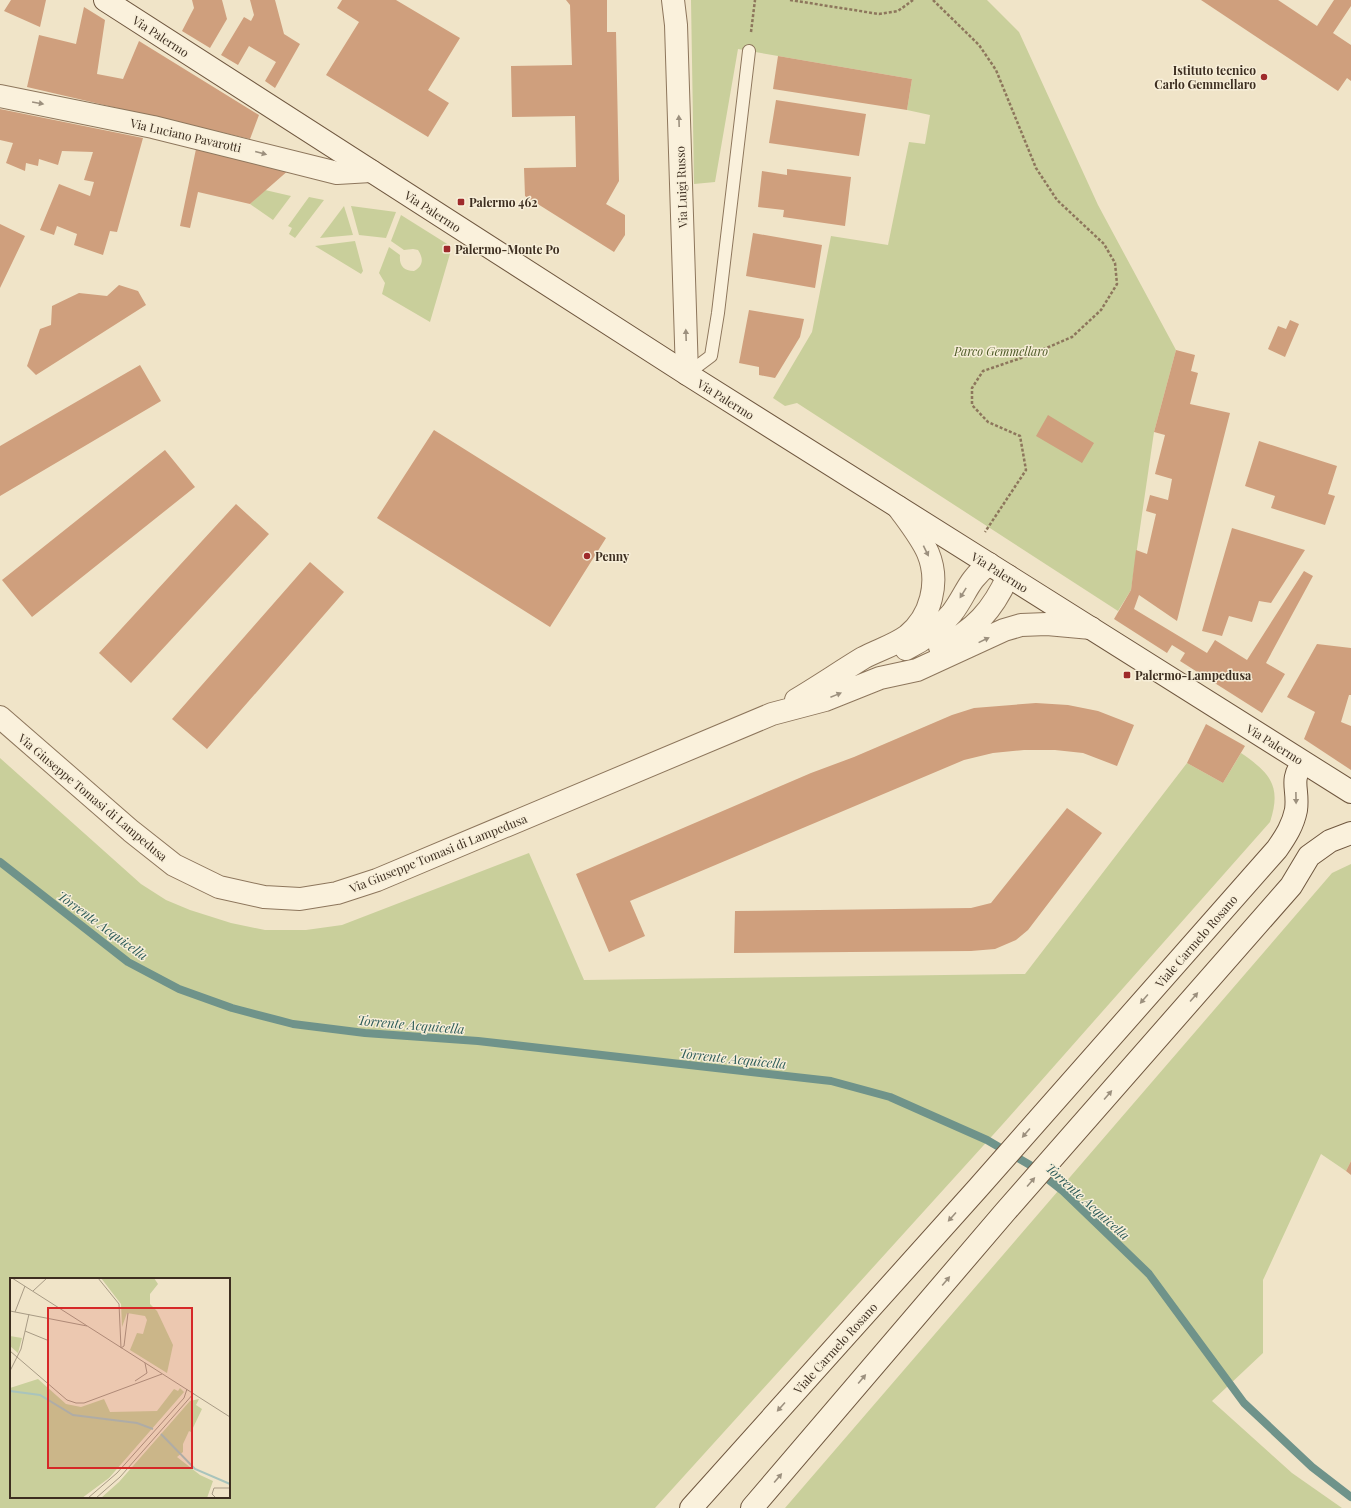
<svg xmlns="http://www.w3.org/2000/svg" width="1351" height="1508" viewBox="0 0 1351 1508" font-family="'Playfair Display',serif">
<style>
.green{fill:#c9cf9b;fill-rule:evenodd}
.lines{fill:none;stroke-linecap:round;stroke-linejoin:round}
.stream{stroke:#6f938a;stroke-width:8}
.building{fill:#cf9f7d}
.lane-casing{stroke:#8d765c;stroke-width:14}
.street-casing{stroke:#8d765c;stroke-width:24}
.secondary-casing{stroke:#6f573f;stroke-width:24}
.path{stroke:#8d765c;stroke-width:2.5;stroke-dasharray:3 2;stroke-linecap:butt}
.lane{stroke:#faf1dc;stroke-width:12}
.street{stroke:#faf1dc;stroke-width:22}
.secondary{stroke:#faf1dc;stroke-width:22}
.oneway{fill:#9c907e}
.poi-dot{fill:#9e2a2b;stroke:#f7eed8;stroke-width:1.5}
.labels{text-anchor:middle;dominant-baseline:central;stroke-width:3;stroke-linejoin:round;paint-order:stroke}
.street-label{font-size:12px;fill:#3d2e20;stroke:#f7eed8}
.poi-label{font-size:12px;font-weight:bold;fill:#3d2e20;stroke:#f7eed8;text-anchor:start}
.park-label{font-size:12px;font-style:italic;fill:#4d5a26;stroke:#f7eed8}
.water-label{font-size:13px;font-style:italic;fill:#2f5d5a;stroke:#f7eed8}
.inset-river{fill:none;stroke:#a9c4bc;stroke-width:2}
.inset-road{fill:none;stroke:#a89b85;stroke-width:1}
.view{fill:#d62828;fill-opacity:0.15;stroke:#d62828;stroke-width:2}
.inset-edge{fill:none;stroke:#3d2e20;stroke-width:2}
</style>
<rect width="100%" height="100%" fill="#f0e4c8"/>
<path class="green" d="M691,0H987L1019,32L1098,205L1176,350L1154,432L1131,590L1118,611L797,403L785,406L773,398L812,332L831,236L888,245L909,142L925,144L930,115L907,110L912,79L738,49L715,182L694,184Z
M265,190L291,196L273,220L250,204Z
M309,197L324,200L295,238L289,234L292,228L288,226Z
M344,206L353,235L320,238Z
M351,206L396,212L386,238L359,235Z
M401,215L452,247L430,322L382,294L385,283L379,273L389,247L400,255C399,265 403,271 414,271C423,266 424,259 418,250L413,249L404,250L391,241Z
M355,241L363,271L361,274L315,246Z
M1241,753C1270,773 1282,786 1270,822L1002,1125L655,1508H0V758L141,884L166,900L190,910L231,923L265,930H306L342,925L529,853L584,980L1025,974L1187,763L1223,783ZM11,1279H229V1497H11Z
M1351,864V1161L1346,1171L1321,1154L1263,1280V1353L1212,1401L1292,1473L1342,1508H785L1332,873Z"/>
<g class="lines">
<path class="stream" d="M0,862L128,962L179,989L232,1008L293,1024L365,1033L478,1041L831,1081L890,1097L987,1140L1030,1165L1063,1191L1149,1274L1244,1403L1312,1467L1351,1497"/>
</g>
<path class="building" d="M11,0H46L40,27L4,11Z
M192,0H222L227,19L210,48L182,31L194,8Z
M250,0H275L284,34L300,44L275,88L265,81L276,62L249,46L238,65L221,55L244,17L251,21L254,15Z
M342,0H396L460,38L428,90L449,103L428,137L326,75L359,22L337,8Z
M566,0H607V32H616L619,181L606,204L625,215V235L614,252L525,196L524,168L576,167L575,116L512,117L511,66L572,65L570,5Z
M1201,0H1278L1317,26L1334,0H1351V6L1333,33L1351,45V81L1347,78L1338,91Z
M84,7L105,20L97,74L123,79L139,41L259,115L250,139L27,87L39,35L76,44Z
M778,56L912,79L907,110L773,89Z
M776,100L866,114L859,156L769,143Z
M0,109L143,138L117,232L110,231L103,255L74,245L77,234L57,226L54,235L40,230L59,184L90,196L94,182L84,180L93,152L62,151L58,165L39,159L38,166L26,163L25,171L6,163L13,143L0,140Z
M196,149L290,169L250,204L198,192L190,228L180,226Z
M787,169L851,177L845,226L783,217L784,210L758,207L762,171L787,175Z
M0,224L25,236L0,288Z
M753,233L822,245L815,288L746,276Z
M119,285L138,291L146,305L36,375L27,366L40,329L51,325L52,306L79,293L107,296Z
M749,310L804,319L800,337L775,378L759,375V367L739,363Z
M1290,320L1299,324L1285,357L1268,349L1278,326L1286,329Z
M1176,350L1195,355L1191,371L1198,373L1190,404L1230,413L1177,621L1139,595L1134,609L1207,653L1215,640L1247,660L1304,571L1313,576L1266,663L1285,674L1262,713L1180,661L1185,653L1172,645L1167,653L1114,619L1131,590L1136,550L1147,554L1156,514L1146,511L1150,495L1168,500L1172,479L1155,474L1165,435L1154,432Z
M140,365L161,401L0,496V446Z
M1048,415L1094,443L1082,463L1036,436Z
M434,430L606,538L550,627L377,518Z
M1259,441L1337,466L1328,494L1335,496L1325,525L1271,508L1275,496L1245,486Z
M165,450L195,487L32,617L2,580Z
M236,504L269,534L131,683L99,653Z
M1232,528L1305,550L1271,603L1259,601L1252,622L1229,616L1222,636L1202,631Z
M310,562L344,592L207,749L172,719Z
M1317,644L1351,648V695H1349L1341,722L1351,726V770L1304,739L1315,712L1287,697Z
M1036,703L1068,705L1098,711L1134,725L1117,766L1083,753L1055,750H1024L993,753L964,760L630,901L645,936L609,952L576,874L811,773L854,757L952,715L974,708Z
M1206,724L1245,746L1223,783L1187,763Z
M1067,808L1102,833L1028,930L1016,940L995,949L971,951L734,953L735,911L971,908L991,903Z
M1351,1161V1175L1346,1171Z"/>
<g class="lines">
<g class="lane-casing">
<path id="lane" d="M687,374L711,356L718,313L749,51"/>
</g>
<g class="street-casing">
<path id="street" d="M673,0L676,25L687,374
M0,96L153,127L337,173L371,171
M940,647C974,631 993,610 1008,576
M906,649C924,640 939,629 952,613C967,593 967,581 989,564
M796,700C818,687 840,672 863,658C878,650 893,646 907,636C931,617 940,582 928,553C921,537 908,521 898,507
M0,717L131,831L174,865L219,887L264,897L300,899L337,893L377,880L772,714L825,700L880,678L917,670L1004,630L1021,625L1047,624L1091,628"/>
</g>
<g class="secondary-casing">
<path id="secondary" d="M105,0L687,374L1351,792
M691,1508L978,1188L1277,849C1286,836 1293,825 1296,810C1299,788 1289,782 1303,762
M752,1508L1005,1212L1291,886L1309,856L1330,841L1351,833"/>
</g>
<path class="path" d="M790,0L879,14L898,11L913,0
M933,0L979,45L996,70L1036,168L1057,200L1104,244L1115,263L1117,284L1101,310L1072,337L1030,355L983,371L972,388V405L988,422L1020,436L1026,470L985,532
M751,32L755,0"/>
<use href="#lane" class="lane"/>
<use href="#street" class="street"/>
<use href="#secondary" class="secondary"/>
</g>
<defs><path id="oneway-solid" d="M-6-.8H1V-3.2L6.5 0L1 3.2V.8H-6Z"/></defs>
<g class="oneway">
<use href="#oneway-solid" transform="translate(38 103) rotate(10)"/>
<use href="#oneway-solid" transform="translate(679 121) rotate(-92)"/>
<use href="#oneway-solid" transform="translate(261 153) rotate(15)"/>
<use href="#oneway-solid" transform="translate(686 335) rotate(-92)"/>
<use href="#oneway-solid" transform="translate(926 551) rotate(64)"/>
<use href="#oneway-solid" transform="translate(963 593) rotate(122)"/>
<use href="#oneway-solid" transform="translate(984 640) rotate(-26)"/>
<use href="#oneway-solid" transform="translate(836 695) rotate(-22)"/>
<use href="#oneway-solid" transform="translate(1296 798) rotate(89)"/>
<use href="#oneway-solid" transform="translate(1194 997) rotate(-49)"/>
<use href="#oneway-solid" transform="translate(1144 999) rotate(131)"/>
<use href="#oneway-solid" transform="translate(1108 1095) rotate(-49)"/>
<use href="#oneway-solid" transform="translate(1026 1133) rotate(131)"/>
<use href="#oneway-solid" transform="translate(1031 1182) rotate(-49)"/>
<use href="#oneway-solid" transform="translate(952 1217) rotate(132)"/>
<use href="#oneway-solid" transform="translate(946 1281) rotate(-50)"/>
<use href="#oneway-solid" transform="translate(862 1379) rotate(-50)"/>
<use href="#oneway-solid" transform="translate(781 1407) rotate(132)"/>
<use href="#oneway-solid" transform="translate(778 1478) rotate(-50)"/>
</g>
<g class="poi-dot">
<circle cx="1264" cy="77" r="4"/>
<rect x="457" y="198" width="8" height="8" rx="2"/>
<rect x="443" y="245" width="8" height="8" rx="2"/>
<circle cx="587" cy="556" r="4"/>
<rect x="1123" y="671" width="8" height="8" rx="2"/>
</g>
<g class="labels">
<g class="street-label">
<text transform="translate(161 36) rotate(33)">Via Palermo</text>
<text transform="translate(186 135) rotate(13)">Via Luciano Pavarotti</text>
<text transform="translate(681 187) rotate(-92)">Via Luigi Russo</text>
<text transform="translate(433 211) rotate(33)">Via Palermo</text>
<text transform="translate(726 399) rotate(32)">Via Palermo</text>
<text transform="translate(1000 572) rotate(32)">Via Palermo</text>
<text transform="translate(1275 744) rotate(32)">Via Palermo</text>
<text transform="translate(93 797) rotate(40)">Via Giuseppe Tomasi di Lampedusa</text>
<text transform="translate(438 853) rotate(-22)">Via Giuseppe Tomasi di Lampedusa</text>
<text transform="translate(1196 941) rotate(-49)">Viale Carmelo Rosano</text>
<text transform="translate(835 1348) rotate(-48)">Viale Carmelo Rosano</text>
</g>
<g class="poi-label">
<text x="1256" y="70" text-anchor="end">Istituto tecnico<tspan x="1256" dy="14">Carlo Gemmellaro</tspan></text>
<text x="469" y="202">Palermo 462</text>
<text x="455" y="249">Palermo-Monte Po</text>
<text x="595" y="556">Penny</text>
<text x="1135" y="675">Palermo-Lampedusa</text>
</g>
<g class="park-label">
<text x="1001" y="351">Parco Gemmellaro</text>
</g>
<g class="water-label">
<text transform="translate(103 925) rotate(36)">Torrente Acquicella</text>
<text transform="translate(411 1024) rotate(5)">Torrente Acquicella</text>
<text transform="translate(733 1058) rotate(6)">Torrente Acquicella</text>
<text transform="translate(1088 1201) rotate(42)">Torrente Acquicella</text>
</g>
</g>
<g transform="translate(10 1278)">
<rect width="220" height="220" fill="#f0e4c8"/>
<path d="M91,0H144L148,6L140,16V26L147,33L163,67L157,95L120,72L127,55L133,56L137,42L135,38L117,35L112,49L111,26ZM0,58L12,60L8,75L0,68ZM28,101L56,126L71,129L94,121L100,134L147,133L164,111L168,113L170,110L174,114L99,200L72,220H0V110ZM189,121L186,127L192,131L181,154L179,153L173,166V174L167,179L190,197L203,203L197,220H91L109,204L180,123Z" fill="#c9cf9b"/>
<path class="inset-river" d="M0,113L30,117L63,137L127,145L143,151M151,156L185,191L220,206"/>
<path class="inset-road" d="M2,0L220,139M88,0L109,26L111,70M23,13L37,0M0,33L77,48M5,34L15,8M15,53L37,62M111,70L114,68L118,35M0,73L57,122L66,125H74L152,96M0,93L11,71L19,36M125,103L137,95L135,85M78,220L107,195L174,120L177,111M86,220L110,199L184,115M206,220L202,216L204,210H220"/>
<path class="view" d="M38,30H182V190H38Z"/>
<rect width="220" height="220" class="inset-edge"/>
</g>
</svg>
